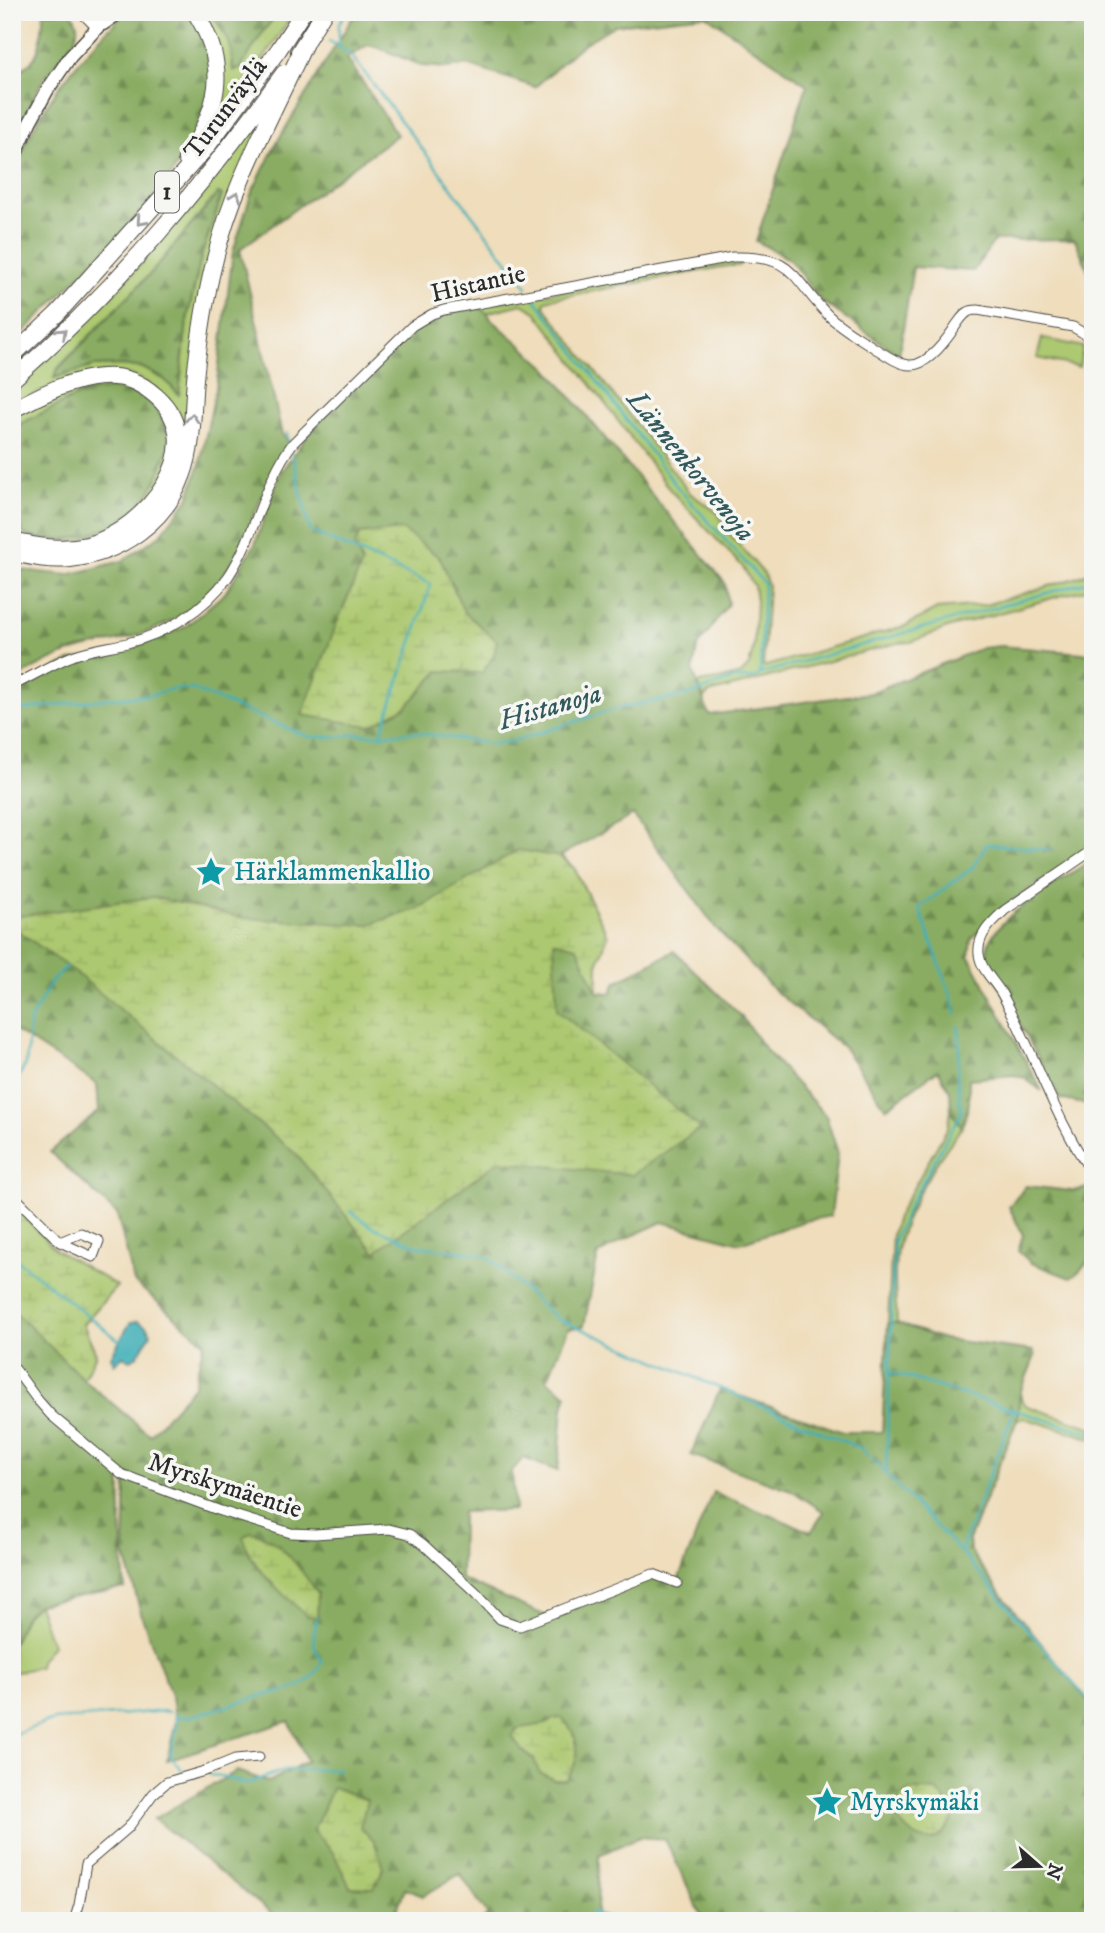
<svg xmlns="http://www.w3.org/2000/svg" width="1105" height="1933" viewBox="0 0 1105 1933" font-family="'IM FELL DW Pica',serif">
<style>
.grass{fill:#acc86f;stroke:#6c7a4d;stroke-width:2;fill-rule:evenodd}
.forest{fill:url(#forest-firs);stroke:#5a6c46;stroke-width:2}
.wetland{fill:url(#wetland-marsh);stroke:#6c7a4d;stroke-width:2}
.water{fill:#3fafb7;stroke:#356d71;stroke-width:2}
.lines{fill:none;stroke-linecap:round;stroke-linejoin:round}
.stream{stroke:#3fafb7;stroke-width:2.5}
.street-casing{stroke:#484641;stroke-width:11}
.secondary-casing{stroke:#484641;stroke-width:15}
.highway-casing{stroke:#484641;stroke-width:18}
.street{stroke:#fff;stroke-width:9}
.secondary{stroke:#fff;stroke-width:12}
.highway{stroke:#fff;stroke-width:16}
.oneway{stroke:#a0a0a0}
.labels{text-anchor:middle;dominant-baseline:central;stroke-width:7;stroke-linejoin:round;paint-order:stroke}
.shield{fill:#f6f6f2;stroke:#686867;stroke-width:2}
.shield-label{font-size:24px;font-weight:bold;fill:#2b2b2b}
.street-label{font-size:26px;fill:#2b2b2b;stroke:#f6f6f2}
.culture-label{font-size:26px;fill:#0d838f;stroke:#f6f6f2;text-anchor:start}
.water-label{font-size:28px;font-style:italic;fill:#32595c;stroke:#f6f6f2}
</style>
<defs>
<pattern id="forest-firs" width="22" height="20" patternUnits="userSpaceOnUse" patternTransform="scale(1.75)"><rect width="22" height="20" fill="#89ac62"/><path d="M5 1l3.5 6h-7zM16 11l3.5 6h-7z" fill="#708c51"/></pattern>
<pattern id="wetland-marsh" width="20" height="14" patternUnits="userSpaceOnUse" patternTransform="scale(1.75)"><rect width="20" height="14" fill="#acc86f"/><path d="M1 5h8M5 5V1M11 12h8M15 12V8" fill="none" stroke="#94ac60"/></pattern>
</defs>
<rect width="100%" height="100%" fill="#f6f6f2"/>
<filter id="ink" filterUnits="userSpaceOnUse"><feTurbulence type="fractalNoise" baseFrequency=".0143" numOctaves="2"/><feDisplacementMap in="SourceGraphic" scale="14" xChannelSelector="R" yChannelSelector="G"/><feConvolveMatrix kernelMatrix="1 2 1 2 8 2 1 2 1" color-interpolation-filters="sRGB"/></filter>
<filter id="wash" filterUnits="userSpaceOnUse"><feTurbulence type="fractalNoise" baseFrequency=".00686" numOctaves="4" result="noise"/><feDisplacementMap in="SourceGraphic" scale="28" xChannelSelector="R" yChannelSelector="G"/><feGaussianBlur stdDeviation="1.57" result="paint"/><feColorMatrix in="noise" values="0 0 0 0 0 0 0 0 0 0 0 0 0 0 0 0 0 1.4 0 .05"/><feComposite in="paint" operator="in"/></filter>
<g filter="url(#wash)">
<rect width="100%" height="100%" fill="#efddbb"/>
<path class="grass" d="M201,12H213C217,24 219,24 224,34C231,45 232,57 233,70L278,12H294L269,51L209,133Z
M271,105C268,120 249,154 241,172C228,202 217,236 209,268C199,311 195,355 191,400C189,419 189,439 184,458C171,511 125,550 70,555C51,557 31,553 12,549V544C43,552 76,554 106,542C163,518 213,439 156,390C142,377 121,371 102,373C69,377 40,391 12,406V390C110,306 194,208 271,105ZM218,193L222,195L201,257L187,320L179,394L164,379L143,368L122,365L94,366L54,378L58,368L152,272Z
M743,259L739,266H728L550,299L545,302L544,306L691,494L718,513L729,533L764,574L768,586L763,667L905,626L937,609L985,605L1079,577L1093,570V588L1063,595L950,627L911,642L898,643L709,693L704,698L698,683L718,680L741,674L749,666L754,645L756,601L754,586L742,566L671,491L536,312L522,304L490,312L488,314L476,306Z
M1042,338L1083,347L1079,367L1037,358Z
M126,382L160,404L174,449L156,494L118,528L76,542L12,537V520L17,521L83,393L12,428V414L78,384Z
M951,1111L962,1127C936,1162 911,1199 899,1241C892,1267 896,1297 897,1323H888L892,1234L897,1217L948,1127Z
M1020,1393L1022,1401L1027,1406L1093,1428V1439L1024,1418L1017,1420Z
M38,1604L52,1645L40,1661L39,1667L12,1673V1644L26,1615Z"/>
<path class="forest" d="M44,12H71C78,22 79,27 75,39L41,83L12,143V65L21,69C43,60 41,33 44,12Z
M126,12H191L207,39L213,85L191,142L167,182L113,242L12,344C12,305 12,266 12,227C12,212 9,193 13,179C30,116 79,56 126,12Z
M278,12L263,32L240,69L233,70C232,57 231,45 225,34C220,25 216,23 212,13Z
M356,12H1093V282L1075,239L995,240L973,271L913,267L899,355L820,300L789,259L756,241L807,85L706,15L615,25L582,45L535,87L467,65L447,68L422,66L377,47L368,45L347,58L397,135L240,249L282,434L289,442C261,482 252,538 223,575C200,606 168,627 132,637C112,643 90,645 70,652C50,659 31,671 12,680V575L21,570L68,575L122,561L160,535L188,499L200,463L216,388L233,252L251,194L277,142Z
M218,193L222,195L201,257L187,320L179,395L164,379L143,368L122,365L94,366L54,378L58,369L152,272Z
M476,306L488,314L491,319L547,368L725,583L728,604L697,648L693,671L709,715L870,693L982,648L1001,646L1093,654V847L1001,909L971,939L969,956L1042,1091L1024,1078L1015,1075L969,1079V1104L962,1127L951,1111L950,1091L938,1070L886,1108L844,1048L774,990L716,928L633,815L561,856L574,868L608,936L598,962L597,992L611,993L616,982L674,951L741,1016L765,1049L826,1116L838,1153L831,1216L805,1221L740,1243L662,1222L621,1241L598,1255L584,1326L568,1329L547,1380L567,1395L563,1408L558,1471L523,1458L512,1471L515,1510L462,1512L461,1579L546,1616L653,1574L677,1583L713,1492L811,1532L824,1512L791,1490L691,1455L720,1389L843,1432H882L888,1323H897L943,1339L1033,1351L1035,1356L1020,1393L1017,1420L969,1540L970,1551L1000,1593L1093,1707V1921H704L665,1839L639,1837L599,1855L597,1914L609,1921H481L488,1915L460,1874L423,1896L405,1889L392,1921H281L154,1819L237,1771L269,1782L307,1761L289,1721L167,1760L176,1721L172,1698L142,1617L124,1552L126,1476L121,1474C120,1513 121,1550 125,1588L38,1604L26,1615L12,1644V1215L18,1210L56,1250L117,1286L83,1324L96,1354L83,1379L150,1435L194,1386L204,1342L134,1282L117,1214L50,1152L99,1111L97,1084L12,1029V691L70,661L132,648L185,627L225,593L255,544L280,473L313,428L418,325L445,313Z
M108,389C135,392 152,396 164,422C166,426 168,429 169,432C171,444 165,458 161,469C156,482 149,496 139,506C109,534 63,548 24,534L18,521L12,520V428L83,393Z
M1093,859V1117L1084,1104L1060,1099L987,962C987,957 986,951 988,946C995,916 1067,877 1093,859Z
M1026,1186L1072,1191L1088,1188L1093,1193V1255L1077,1274L1070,1278L1031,1263L1018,1251L1023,1235L1009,1207Z"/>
<path class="wetland" d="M403,530L440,558L464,612L497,641L494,655L482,673L439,671L406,707L370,726L302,715L338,620L362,564L355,544L360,534Z
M518,850L560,857L574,868L608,936L598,962L597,992L577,947L554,941L557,1010L700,1128L632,1175L499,1161L375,1252L296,1154L77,974L12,926V917L153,897L243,918L367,925L417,909Z
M18,1210L56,1250L117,1286L83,1324L96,1354L83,1379L12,1309V1215Z
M250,1532C280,1536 300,1570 318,1593L317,1617L307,1616C287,1598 247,1564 243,1537Z
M562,1718C581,1738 582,1758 566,1780H554L539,1772L534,1759L522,1750L512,1736L516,1729L546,1724L553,1719Z
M333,1787L367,1800L360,1828L373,1839L384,1867L374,1888L350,1887L334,1854L313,1831Z
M912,1790L937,1791L951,1807L952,1821C948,1826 943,1835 937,1838C920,1846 903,1827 894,1815L901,1796Z"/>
<path class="water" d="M138,1321L146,1326L151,1334L137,1356L131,1360L123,1356L114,1364L111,1356L130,1323Z"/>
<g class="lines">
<path class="stream" d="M346,12L339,24L338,46L351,55L527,287
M329,41L338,46
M535,299L678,488L764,583L760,673
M287,433L288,440
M292,454L310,531L431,584L381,735
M12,711L112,698L152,695L172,689H192L309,737H336L356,734L381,735L413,732L493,744L514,741L615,709L692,694L733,679L754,678L763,673L1093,580
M956,1014L953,1001L919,908L971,869L987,844L1051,850
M12,1088L26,1064L30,1020L53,979L66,967
M350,1211L371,1226L418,1246L480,1254L493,1261L556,1318L862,1449L961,1552L1093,1705
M12,1256L120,1341
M890,1372L1093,1434
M886,1473L894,1240L911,1202L961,1113C961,1103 959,1094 958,1084C955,1064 963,1049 958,1026
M961,1551L1014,1410
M12,1735L54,1720L165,1711L169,1712
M184,1772L170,1757L177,1723L175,1715L182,1717H188C214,1710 239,1703 264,1695C271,1693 279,1693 286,1691C302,1687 318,1676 322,1660C310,1645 314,1634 317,1617
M210,1775L221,1776L243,1783L252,1782L285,1770L338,1769
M592,1912L615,1921"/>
</g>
</g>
<g filter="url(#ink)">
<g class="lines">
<g class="street-casing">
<path id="street" d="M81,12L97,28
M12,686C33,676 53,663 75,655C92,649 110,647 127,643C166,634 204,610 228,577C256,535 263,483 293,443L412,326L432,314L444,310L733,257C796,255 791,278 828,315C842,329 860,338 876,349C885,354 899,365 910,365C928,366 948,338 957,324C960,320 963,315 968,312C971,310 975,310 978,310L1073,327L1085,334L1093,343
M1093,850L1005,910C992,922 977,935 979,954C981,971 996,982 1003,996C1035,1054 1055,1120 1093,1174
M12,1194L60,1242L93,1257L99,1241L81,1233L60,1242
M12,1365L36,1398L51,1415L121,1474L218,1510L291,1533L315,1534L389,1529L409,1534L424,1545L476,1593L500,1619L520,1626L653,1574L677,1583
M74,1921L79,1905L86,1864L128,1828L153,1794L167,1782L208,1770L235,1759L259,1757"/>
</g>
<g class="secondary-casing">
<path id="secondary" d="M103,24L120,12
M12,162L30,122L48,89L70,57L97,28L108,12"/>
</g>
<g class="highway-casing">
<path id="highway" d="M299,52L324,12
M186,159C219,107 230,67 195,12
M12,356L58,313L206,148L279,49L303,12
M12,380C116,290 204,184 284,73
M12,410C41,395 70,379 102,377C124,375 140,382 156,396C214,447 144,531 87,545C62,551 36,546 12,541
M12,553C31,557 50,561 70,559C120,554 166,522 183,474C194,444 192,411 195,379C199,339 205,298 215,259C233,183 273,114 305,43"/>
</g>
<use href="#street" class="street"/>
<use href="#secondary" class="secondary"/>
<use href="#highway" class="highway"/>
</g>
<defs><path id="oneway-chevron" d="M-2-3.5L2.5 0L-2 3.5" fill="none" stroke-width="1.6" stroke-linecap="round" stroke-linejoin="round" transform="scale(1.75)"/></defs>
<g class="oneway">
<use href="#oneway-chevron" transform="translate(236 196) rotate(-69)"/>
<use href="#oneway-chevron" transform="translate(141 221) rotate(132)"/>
<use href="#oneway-chevron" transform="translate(62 333) rotate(-43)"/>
<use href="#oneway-chevron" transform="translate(192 418) rotate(-86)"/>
</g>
</g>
<defs>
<g id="sight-bare" transform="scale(2.415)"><path d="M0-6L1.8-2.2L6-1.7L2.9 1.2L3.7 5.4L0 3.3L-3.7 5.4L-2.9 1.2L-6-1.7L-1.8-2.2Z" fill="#0f9aa8" stroke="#f6f6f2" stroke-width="2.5" paint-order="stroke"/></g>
</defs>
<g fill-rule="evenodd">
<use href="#sight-bare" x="211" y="872"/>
<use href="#sight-bare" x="827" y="1802"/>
</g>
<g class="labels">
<rect class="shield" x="155" y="171.5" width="24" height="41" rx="5"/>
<g class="shield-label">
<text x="167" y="192">1</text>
</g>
<g class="street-label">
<text transform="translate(226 109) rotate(-53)">Turunväylä</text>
<text transform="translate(478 284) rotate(-13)">Histantie</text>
<text transform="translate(225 1486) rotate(18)">Myrskymäentie</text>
</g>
<g class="culture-label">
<text x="234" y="872">Härklammenkallio</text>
<text x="850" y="1802">Myrskymäki</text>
</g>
<g class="water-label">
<text transform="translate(691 466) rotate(51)">Lännenkorvenoja</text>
<text transform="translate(550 707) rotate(-16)">Histanoja</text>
</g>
</g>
<rect width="1105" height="1933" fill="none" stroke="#f6f6f2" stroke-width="42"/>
<g transform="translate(1039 1866) rotate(110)" stroke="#f6f6f2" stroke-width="5" paint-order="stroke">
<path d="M0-5L12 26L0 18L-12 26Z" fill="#2b2b2b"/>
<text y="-10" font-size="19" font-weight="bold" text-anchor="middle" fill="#2b2b2b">N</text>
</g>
</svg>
